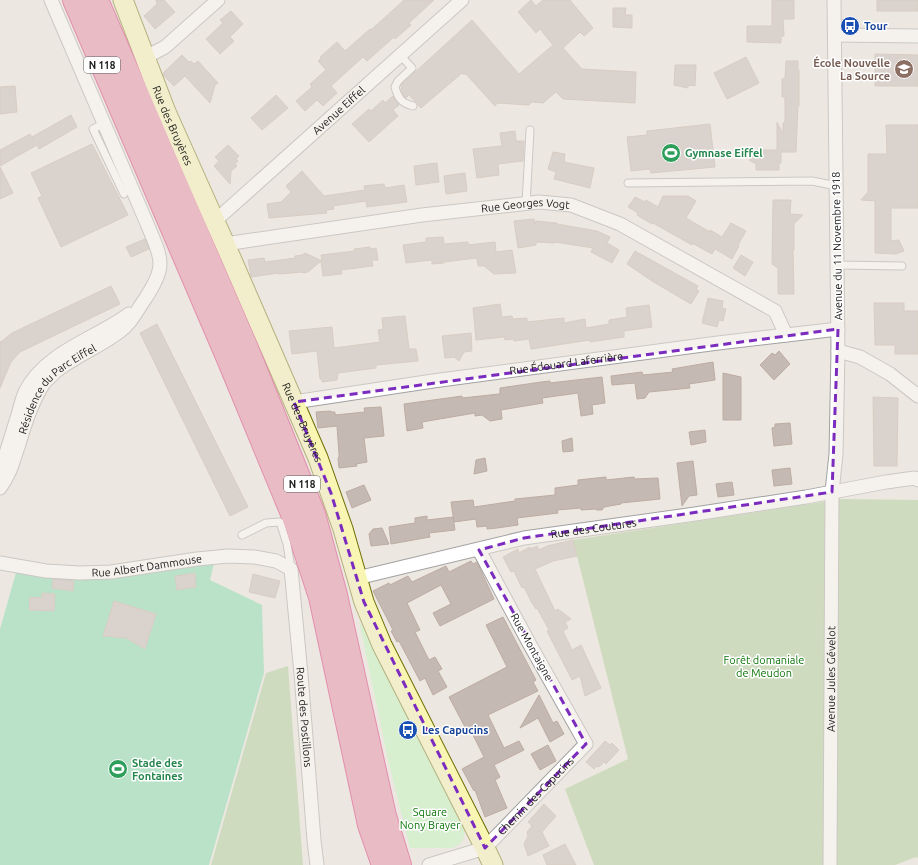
<svg xmlns="http://www.w3.org/2000/svg" width="918" height="865" viewBox="0 0 918 865" font-family="Ubuntu,sans-serif">
<style>
.forest{fill:#abcc94}
.park{fill:#bcf8bb}
.pitch{fill:#7ddcad}
.building{fill:#c4b9b3;stroke:#beaca2}
.lines{fill:none;stroke-linecap:round;stroke-linejoin:round}
.lane-casing{stroke:#a2a2a2;stroke-width:9}
.street-casing{stroke:#a2a2a2;stroke-width:15}
.secondary-casing{stroke:#6e6e05;stroke-width:21}
.highway-casing{stroke:#d42473;stroke-width:24}
.lane{stroke:#fff;stroke-width:7}
.street{stroke:#fff;stroke-width:13}
.secondary{stroke:#f9f5b2;stroke-width:19}
.highway{stroke:#e586a2;stroke-width:22}
.marked{fill:none;stroke:#7b2cbf;stroke-width:3;stroke-dasharray:8 5;stroke-linejoin:round}
.labels{text-anchor:middle;dominant-baseline:central;stroke-width:3;stroke-linejoin:round;paint-order:stroke}
.shield{fill:#fff;stroke:#5f5f5f;stroke-width:1}
.shield-label{font-size:10px;font-weight:bold;fill:#1b1b1b}
.transit-label{font-size:11px;font-weight:bold;fill:#164399;stroke:#fff;text-anchor:start}
.education-label{font-size:11px;font-weight:bold;fill:#785e54;stroke:#fff;text-anchor:end}
.street-label{font-size:11px;fill:#1b1b1b;stroke:#fff}
.leisure-label{font-size:11px;font-weight:bold;fill:#27864d;stroke:#fff;text-anchor:start}
.park-label{font-size:11px;fill:#0e760b;stroke:#fff}
</style>
<rect width="100%" height="100%" fill="#ece7e0"/>
<path class="forest" d="M842,499L918,500V858L916,857L895,865H594L565,789L628,759L573,540Z
M288,666L303,865H211L266,673Z"/>
<path class="park" d="M359,621L366,632L379,661L462,822L465,829L464,837L461,843L453,848H410L389,764Z"/>
<path class="pitch" d="M214,563L210,580L262,605L264,673L209,865H0V629L17,569Z"/>
<path class="building" d="M156,0H164L175,12L155,29L144,16L157,4Z
M404,0H434L409,23L411,25L395,39L394,37L367,61L363,57L331,86L337,93L323,106L317,100L305,111L296,101L312,87L310,84L326,70L318,61L321,58L320,57L337,42L345,51L370,29L371,30Z
M531,0L536,6L543,0H570L593,28L584,36L580,32L563,48L582,69L636,72L635,103L563,99L556,92L543,103L532,102L529,105L497,103L495,106L465,73L464,75L462,73L421,108L409,95L406,98L404,96L401,89L402,88L401,86L402,84L472,20L519,74L553,45L540,29L536,33L518,12Z
M772,0H794V19H783L784,36H781V43L747,42V26H772Z
M877,0H918V11H877Z
M613,8H626L625,15H632V28L613,27Z
M231,11L243,24L230,37L234,41L220,54L206,39L223,23L220,20Z
M875,54L918,55V86H875Z
M182,55L189,62L191,61L194,64L198,61L218,83L215,85L210,103L185,76L174,86L164,76L163,73Z
M746,57L759,83L727,99L714,73Z
M786,61H798V70H799V106H798L796,152H781V163H779V170H756V164L749,160L756,156V150H777V122L783,134V123H785V97H782V79L785,78Z
M675,65H696L695,86L690,85L687,88L674,85Z
M15,86L17,112L0,114V87Z
M276,95L288,108L262,130L251,118Z
M393,96L399,105L393,110L398,116L369,142L352,124L369,109L371,111L383,100L385,103Z
M71,115L77,127L39,149L37,145L0,166V150L30,134L33,139L32,137Z
M710,124L715,167L651,173L650,169L631,171L627,137L647,135V131Z
M886,125H918V208H891V241L899,240L904,251L896,254L875,253V201L861,200L868,192V154H887Z
M515,131L516,141H524L523,161L498,164L499,175L477,178L473,149L502,146L500,133Z
M92,144L128,215L61,247L38,198L42,196L31,173Z
M228,145L239,156L236,159L238,161L235,164L237,166L231,171L230,184L214,166L219,161L215,157Z
M553,152L565,154L564,162L594,168L590,188L554,179L556,172L548,169Z
M437,163L439,182L416,185L414,166Z
M0,167L13,193L0,199Z
M302,171L324,196L365,190L364,186L384,184L385,188L404,185L407,202L367,207L366,201L333,206L334,209L326,210L327,213L269,218L267,204L281,202L291,192L286,186Z
M465,173L467,191L446,194L444,176Z
M663,196H688L696,201L686,218L710,232V230L722,237L731,223L746,231L738,245L739,246L732,259L715,249L712,254L692,243V245L653,223L652,224L637,215L638,213L628,207L635,197L645,202L646,200L658,207Z
M773,200H791L790,214L803,215L794,224V250H793L794,294H778V268L772,264Z
M534,219L535,225L536,221L557,223V224L597,231L610,237L607,243L619,250L612,263L591,252L593,248L555,242V243L536,242V245L518,248L514,221Z
M443,237L444,244L468,242V245L495,242L496,252L512,250L516,273L494,274L484,266H478L477,258L444,262V263L432,264V260L406,263L403,245L426,242V238Z
M145,239L149,249L131,257L126,247Z
M370,247L371,249L376,248L378,260H372L373,266L341,270L342,274L323,276L321,261L308,272L304,273L302,272L279,274V273L251,277V276L248,260L264,258L265,262L295,258V256L302,255L305,253L322,261L321,255L355,251L354,249Z
M635,251L698,286L696,289L699,291L691,304L652,281L627,264Z
M741,255L753,262L745,276L733,268Z
M111,286L120,304L20,352L11,362L0,388V342L2,341L12,333Z
M708,298L723,301L722,308L726,309L723,321L719,320L717,327L702,323Z
M874,303H904V311H918V354H895V345H875Z
M500,304L502,317L512,316L513,319L527,318V322L564,318V323L585,319L586,328L609,324V320L627,317L626,308L649,305L652,327L624,331V337L590,342V340L531,349L529,339L514,341V339L505,340L504,337L476,340L473,308Z
M405,316L409,349H416L418,361L376,365V368L338,373L337,380L322,382V379H320L317,351L292,354L289,331L332,327L334,348L380,342L378,330L383,329L382,318Z
M157,324L248,507L230,516L140,333Z
M471,333L472,351L464,352L459,361L454,357L445,358L442,336Z
M779,351L790,364L774,380L760,365L772,353L775,355Z
M713,362L715,380L689,384L690,388L649,392L645,398L637,399L635,383L612,385L611,376L642,372L643,375L673,372L672,369Z
M723,373L741,377V420H723Z
M602,377L605,403L592,405L593,414L581,416L578,393L542,398L543,403L501,410L502,419L490,421L482,415L475,416V413L422,422L423,428L407,431L404,404L462,396V398L499,394L500,393V388L541,382L550,381V383Z
M873,397L898,398L897,466H874Z
M381,407L384,436L364,438L367,462L356,464L357,466L339,468L338,458L339,457V454L337,426L318,428L316,412L331,411V412H335V415L365,412L364,408Z
M790,423L792,444L774,446L772,428L775,427V424Z
M705,430L706,442L691,445L689,432Z
M572,438L573,451L563,452L562,441Z
M485,458L487,471L474,474L476,460Z
M693,461L697,495L689,496L682,506L677,463Z
M790,468L792,484L774,486L772,470Z
M606,477V480L634,477L635,479L658,478L660,499L621,503V504L604,507L602,510H597L595,509L581,510V508L557,510L558,513L517,518L518,525L497,528L487,529V526L477,527L476,519L454,522L451,502L473,500L474,507L515,501V499L555,495V488L578,485V480Z
M732,482L734,495L718,497L716,484Z
M364,485L371,500L352,508L346,492Z
M427,516V520L453,517L455,530L429,533L430,537L391,544L389,527L415,523V518Z
M382,528L389,544L371,546L369,534L373,529Z
M573,540L577,556L553,561L535,569L555,611L558,609L571,619L565,622L568,628L563,631L572,650L581,645L601,688L585,696L580,676L572,680L547,631L549,630L537,608L536,609L532,603L524,587L522,588L514,571L511,572L503,557L518,549L519,553L530,547L531,549L537,546L539,550L547,546Z
M471,561L473,564L477,562L494,599L440,626L433,613L451,604L441,585L407,603L420,630L415,632L429,660L435,657L442,669L438,671L447,687L433,695L425,678L420,681L399,641L397,642L391,631L393,630L373,591L389,583L390,585L408,576L412,582L446,566L449,572Z
M195,573L196,587L177,590L175,576Z
M253,574L280,581L275,598L249,592Z
M53,579L74,581L73,591L52,588Z
M42,593L55,594L54,611L29,610L30,597L42,598Z
M114,601L156,614L145,649L126,638L103,636Z
M503,617L536,680L533,682L538,691L488,715L504,748L519,741L524,750L494,765L500,777L495,780L507,808L485,817L475,790L474,791L462,769L484,757L469,727L466,729L449,697L507,667L486,625Z
M539,695L553,723L557,721L564,734L550,742L538,718L520,728Z
M605,741L610,745L612,743L619,750L606,764L604,762L599,767L597,766L594,769L586,762Z
M548,745L556,761L540,770L531,754Z
M544,804L556,816L542,832L549,846L528,856L524,844L528,836L527,832L532,826L528,822Z
M565,844L576,865H547L543,855Z"/>
<g class="lines">
<g class="lane-casing">
<path id="lane" d="M400,55L412,68L398,81L395,87C398,98 401,103 413,106
M105,123L93,129L124,194
M628,183L812,181L837,186
M526,204L530,130
M838,265L902,266
M242,535L266,523L280,522L287,544L291,569"/>
</g>
<g class="street-casing">
<g id="street">
<path d="M835,35L918,36"/>
<path d="M144,58L165,47L218,0"/>
<path id="s1" d="M215,221L462,0"/>
<path id="s2" d="M225,244L422,215L539,202L571,205L620,224L775,311L786,335"/>
<path d="M838,351L860,357L890,374L918,396"/>
<path id="s3" d="M294,402L433,381L718,343L838,329"/>
<path d="M0,470C7,452 12,433 18,415C20,407 22,399 25,392C45,352 95,339 129,314"/>
<path id="s4" d="M0,488C11,473 13,461 19,444C25,423 32,401 44,383C47,379 52,376 55,372C75,356 99,347 119,332C131,324 137,310 145,299C167,266 162,260 148,226L51,0"/>
<path id="s5" d="M0,563L46,571L80,573L111,572L197,559L228,556L254,557L276,561L291,569L301,674L314,840L317,865"/>
<path id="s6" d="M357,578L524,538L695,514L806,497L886,482L915,478L918,480"/>
<path id="s7" d="M429,865L485,848L586,744L529,643L479,550"/>
<path id="s8" d="M830,865L832,492L836,454L838,351L834,0"/>
</g>
</g>
<g class="secondary-casing">
<g id="secondary">
<path id="s9" d="M123,0L166,112L225,244L318,458L343,529L364,602L382,645L485,848L493,865"/>
</g>
</g>
<g class="highway-casing">
<path id="highway" d="M74,0L228,359L295,521L320,597L369,825L383,865
M97,0L247,348L314,514L336,595L385,816L400,865"/>
</g>
<use href="#lane" class="lane"/>
<use href="#street" class="street"/>
<use href="#secondary" class="secondary"/>
<use href="#highway" class="highway"/>
</g>
<path d="M0 0H918V865H0ZM838,329L832,492L524,538L479,550L586,744L485,848L364,602L331,493L294,402Z" fill="#ece7e0" fill-opacity=".55" fill-rule="evenodd"/>
<path class="marked" d="M838,329L832,492L524,538L479,550L586,744L485,848L364,602L331,493L294,402Z"/>
<defs>
<g id="bus-disc" transform="scale(1)"><circle r="9.5" fill="#1a4fb4" stroke="#fff"/><path d="M-5-6H5V4H4V6H2V4H-2V6H-4V4H-5ZM-3.5-4V0h7V-4ZM-3.5 1.2v1.5H-2V1.2ZM2 1.2v1.5H3.5V1.2Z" fill="#fff"/></g>
<g id="school-disc" transform="scale(1)"><circle r="9.5" fill="#8d6e63" stroke="#fff"/><path d="M0-5L7-2L0 1L-7-2ZM-4 1L0 2.5L4 1V4Q0 6-4 4Z" fill="#fff"/></g>
<g id="stadium-disc" transform="scale(1)"><circle r="9.5" fill="#2e9e5b" stroke="#fff"/><path d="M0-5a6.5 5 0 1 0 0 10a6.5 5 0 1 0 0-10ZM-3.5-1.8h7v3.6h-7Z" fill="#fff"/></g>
</defs>
<g fill-rule="evenodd">
<use href="#bus-disc" x="850" y="26"/>
<use href="#school-disc" x="904" y="69"/>
<use href="#stadium-disc" x="671" y="153"/>
<use href="#bus-disc" x="408" y="730"/>
<use href="#stadium-disc" x="118" y="769"/>
</g>
<g class="labels">
<g class="shield">
<rect x="84" y="57" width="36" height="16" rx="3"/>
<rect x="284" y="476" width="36" height="16" rx="3"/>
</g>
<g class="shield-label">
<text x="102" y="65">N 118</text>
<text x="302" y="484">N 118</text>
</g>
<g class="transit-label">
<text x="864" y="26">Tour</text>
<text x="422" y="730">Les Capucins</text>
</g>
<g class="education-label">
<text x="890" y="63">École Nouvelle<tspan x="890" dy="13">La Source</tspan></text>
</g>
<g class="street-label">
<text stroke="none"><textPath href="#s1" startOffset="166">Avenue Eiffel</textPath></text>
<text stroke="none"><textPath href="#s9" startOffset="135">Rue des Bruyères</textPath></text>
<text stroke="none"><textPath href="#s2" startOffset="303">Rue Georges Vogt</textPath></text>
<text transform="translate(837 246) rotate(-91)">Avenue du 11 Novembre 1918</text>
<text stroke="none"><textPath href="#s3" startOffset="275">Rue Édouard Laferrière</textPath></text>
<text stroke="none"><textPath href="#s4" startOffset="118">Résidence du Parc Eiffel</textPath></text>
<text stroke="none"><textPath href="#s9" startOffset="459">Rue des Bruyères</textPath></text>
<text stroke="none"><textPath href="#s6" startOffset="242">Rue des Coutures</textPath></text>
<text stroke="none"><textPath href="#s5" startOffset="148">Rue Albert Dammouse</textPath></text>
<text transform="translate(532 647) rotate(61)">Rue Montaigne</text>
<text stroke="none"><textPath href="#s8" startOffset="186">Avenue Jules Gévelot</textPath></text>
<text stroke="none"><textPath href="#s5" startOffset="444">Route des Postillons</textPath></text>
<text stroke="none"><textPath href="#s7" startOffset="131">Chemin des Capucins</textPath></text>
</g>
<g class="leisure-label">
<text x="685" y="153">Gymnase Eiffel</text>
<text x="132" y="763">Stade des<tspan x="132" dy="13">Fontaines</tspan></text>
</g>
<g class="park-label">
<text x="764" y="660">Forêt domaniale<tspan x="764" dy="13">de Meudon</tspan></text>
<text x="430" y="812">Square<tspan x="430" dy="13">Nony Brayer</tspan></text>
</g>
</g>
</svg>
